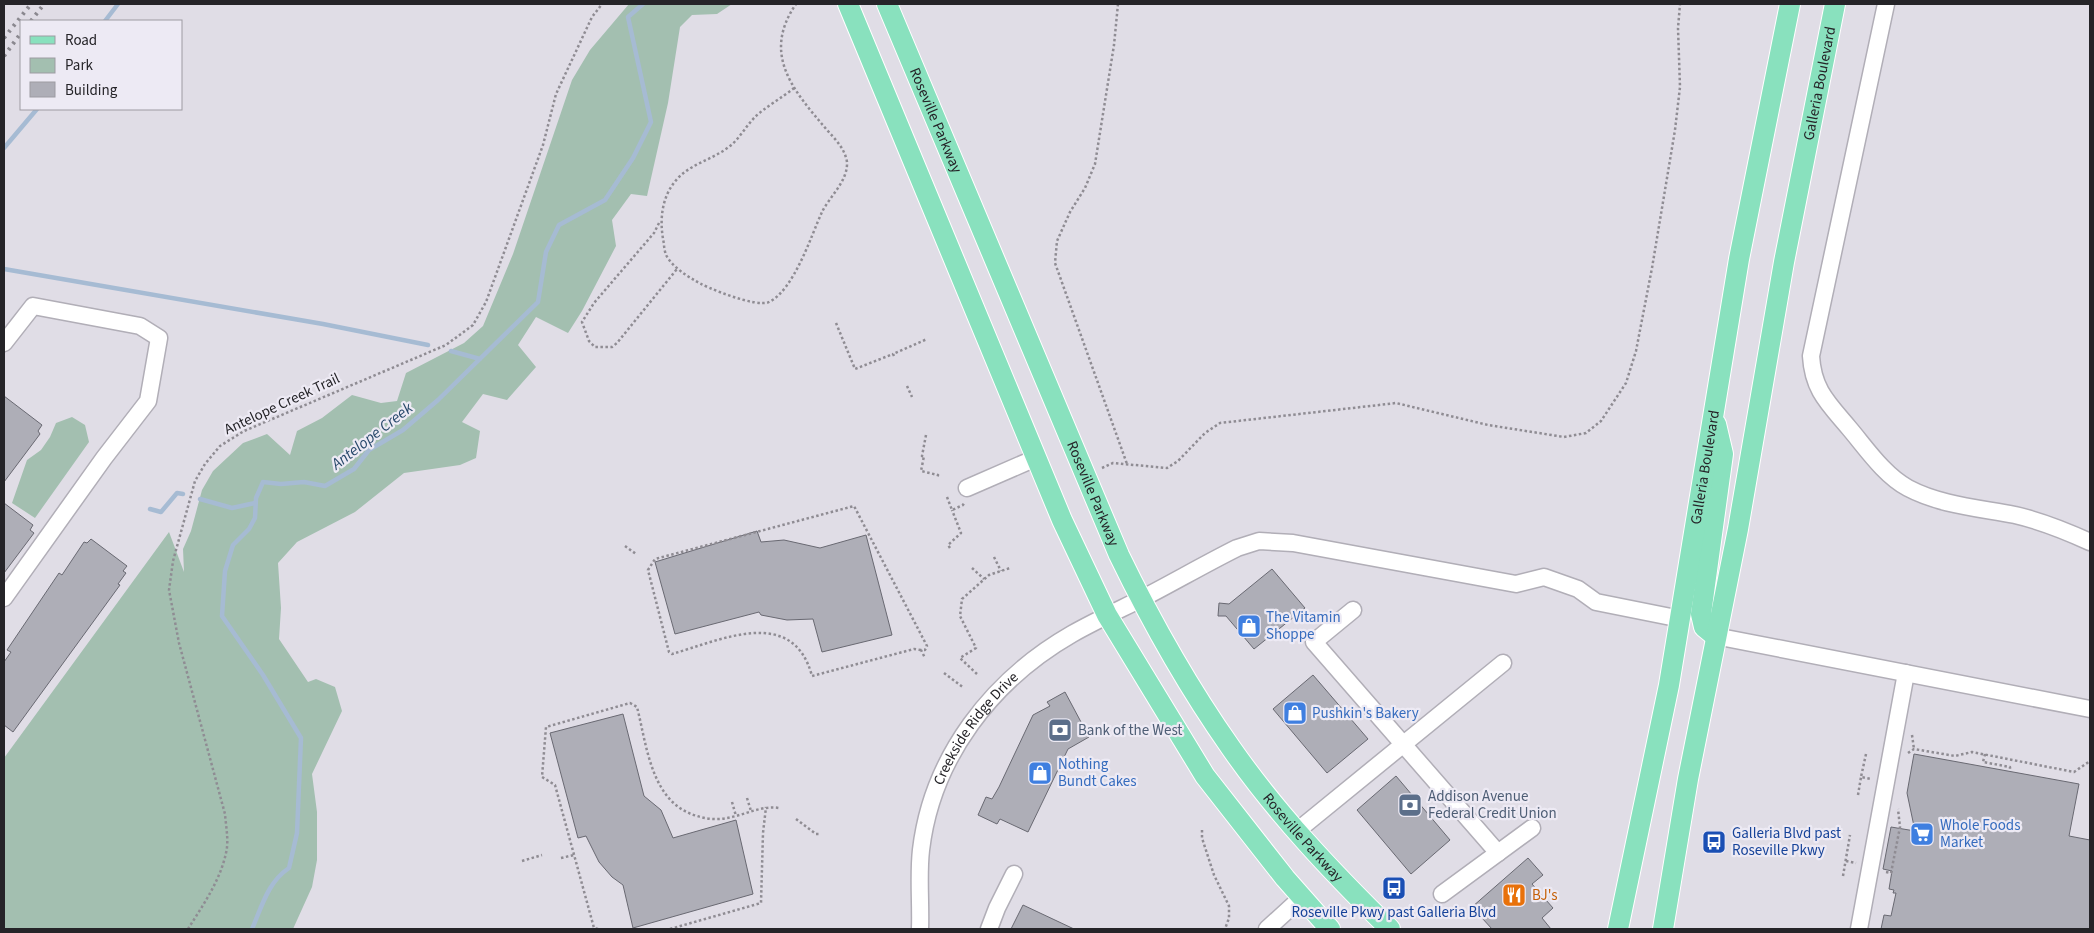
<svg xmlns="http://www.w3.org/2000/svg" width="2094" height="933" viewBox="0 0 2094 933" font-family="'Source Sans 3',sans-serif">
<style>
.green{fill:#a3bfb0}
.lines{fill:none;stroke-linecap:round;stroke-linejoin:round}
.stream{stroke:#a6bbd3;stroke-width:4.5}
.building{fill:#aeaeb7;stroke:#696972}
.minor-casing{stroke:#b1aeb7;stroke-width:19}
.major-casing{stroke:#fff;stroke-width:22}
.path{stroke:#8f8c93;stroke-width:2.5;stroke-dasharray:2.5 2.5;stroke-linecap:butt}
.minor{stroke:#fff;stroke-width:16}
.major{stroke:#89e1be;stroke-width:20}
.rail{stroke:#8a888f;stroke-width:4;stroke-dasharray:2.5 5;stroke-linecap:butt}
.labels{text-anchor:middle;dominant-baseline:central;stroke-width:4.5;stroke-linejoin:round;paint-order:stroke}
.street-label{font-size:15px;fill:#252428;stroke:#edeaf4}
.shop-label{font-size:15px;fill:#366cbe;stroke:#edeaf4;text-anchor:start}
.service-label{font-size:15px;fill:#4e5e75;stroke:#edeaf4;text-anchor:start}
.transit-label{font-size:15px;fill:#164399;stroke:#edeaf4;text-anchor:start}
.food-label{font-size:15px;fill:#c56008;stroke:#edeaf4;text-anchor:start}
.water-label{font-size:16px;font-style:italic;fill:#27486a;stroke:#edeaf4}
</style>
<rect width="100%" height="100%" fill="#e0dde6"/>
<path class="green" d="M629,4H732L717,14L692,15L680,27L668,103L647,196L631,194L612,220L616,246L582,311L568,333L536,317L518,345L536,367L507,400L483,394L462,422L480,431L476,458L460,465L404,473L355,512L297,542L278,563L281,608L279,639L308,682L316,679L335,687L342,711L312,774L317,812V860L312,887L293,929H4V758L169,532L184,572L183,549L191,531L202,490L213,471L243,443L267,434L290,455L297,431L322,418L352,395L381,403L397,401L406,373L464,343L483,326L513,254L572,80L590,50Z
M72,417L85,425L89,442L35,518L12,503L27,460L41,450L50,437L56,423Z"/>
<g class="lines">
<path class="stream" d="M105,21L118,4
M4,148L37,109
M4,269L323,324L428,345
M451,351L480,359
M200,499L232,508L255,503
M150,509L161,512L177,493L183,494
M252,929C262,906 268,882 289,868L297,833L301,738L263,675L222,616L225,571L233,545L249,529L255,518L256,498L263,482L281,484L304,482L325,486L354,469L369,450L403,430L438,400L538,302L546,252L559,225L605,200L633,158L651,122L628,17L643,4"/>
</g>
<path class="building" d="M4,396L42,425L38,431L40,434L4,482Z
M4,503L33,525L30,530L34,533L4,573Z
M757,531L761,542L784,540L820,548L866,535L892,635L822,652L813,619L787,620L761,615L759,612L675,634L655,562Z
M91,539L127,566L123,571L126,573L118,584L120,585L13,732L4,725V662L11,652L7,650L59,573L62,575L84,542L87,543Z
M1272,569L1305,608L1254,649L1226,616H1218L1219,603L1229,604Z
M1313,675L1368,739L1327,773L1273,709Z
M1065,692L1089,737L1068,749L1028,832L1000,819L997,824L978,815L986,797L992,799L999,787L1033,715L1050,706L1047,702Z
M623,714L644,796L661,810L673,838L736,820L753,894L633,928L623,885L612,877L599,862L586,836L578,838L550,733Z
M1914,754L2079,784L2069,836L2090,840V929H1881L1884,915L1891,916L1896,893H1893L1894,890L1889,889L1892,871L1883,869L1891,827L1915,831L1907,793Z
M1396,776L1450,840L1411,874L1357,810Z
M1528,858L1543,875L1532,884L1553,908L1542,918L1551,929H1492L1472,907Z
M1023,905L1074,929H1011Z"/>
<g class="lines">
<g class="minor-casing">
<g id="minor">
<path d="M1886,4L1811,356C1813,390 1828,403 1849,428C1866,448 1884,475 1908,488C1940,505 1979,508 2015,515C2041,521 2066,531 2090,542"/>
<path d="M4,343L33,306L140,326L159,338L148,401L104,458L4,598"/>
<path d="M967,488L1036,458"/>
<path d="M1353,610L1314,642L1498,853"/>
<path d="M1715,636L2090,709"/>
<path d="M1297,831L1503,663"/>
<path d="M1442,894L1532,828"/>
<path id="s1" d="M920,929C921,903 918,876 921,850C932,757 992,680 1072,634C1095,621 1119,610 1143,598C1174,582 1205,564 1237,548L1259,541L1293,543L1516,584L1544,577L1578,589L1596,602L1681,619"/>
<path d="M989,929L997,908L1014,874"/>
<path d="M1267,929L1301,898"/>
<path d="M1859,929L1906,673"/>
</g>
</g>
<g class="major-casing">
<g id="major">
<path d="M848,4L1062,520L1107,615L1205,776L1285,878L1330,929"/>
<path id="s2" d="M887,4L1119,555C1151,621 1188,687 1231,748C1277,814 1333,873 1390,929"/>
<path d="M1715,636L1704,627L1701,614L1723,454L1716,424"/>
<path id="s3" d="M1618,929L1669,685L1739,259L1790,4"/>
<path id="s4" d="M1663,929L1688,779L1738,529L1784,262L1835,4"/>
</g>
</g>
<path class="path" d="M1118,4L1114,45L1095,164L1085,188L1070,212L1057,241L1055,263L1127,464
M794,88C783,97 764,108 755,117C746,126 740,138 730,146C714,159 693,163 679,177C661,195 659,221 664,244C664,248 665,252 666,255C672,266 684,274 694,280C706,288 757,308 769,302C794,290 811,236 822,212C830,196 848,181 847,162C845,149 836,140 827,130C794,91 761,55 796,4
M659,223L654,233L594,303L582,322L589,341L595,347H612L617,343L677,269
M836,323L855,369L893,354
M894,356L893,354L927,339
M907,386L912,397
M926,435L922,456H924L921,471L938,475L937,478
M1102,468L1113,463L1167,468L1178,461L1205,433L1220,423L1379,405L1396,403L1488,425L1564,437L1586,433L1601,421L1626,383L1636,351L1652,268L1675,130L1680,87L1678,28L1680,4
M947,497L952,510L963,505L964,503
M625,546L636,554
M950,548L948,545L961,533L952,510
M994,557L1001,571
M972,568L984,579
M921,650L914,649L812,676C793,605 721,640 672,654L669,652L648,570L655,559L854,506L927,646L925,650H921L925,658
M944,673L964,688
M977,674L960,658L976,648L960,616L962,599L989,575L1010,568
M1912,735L1914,749
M1908,753L1914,749L1955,756L1972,752L2074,772L2090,761
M1866,754L1861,777L1871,779
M1985,754L1983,762L2010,767V771
M1858,795L1861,777
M747,798L751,811
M732,802L736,816
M796,819L816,834H820
M1202,830V838L1214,875L1229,906V918L1225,929
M561,858L574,855
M522,861L542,855
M1846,861L1856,863
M1886,872L1891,873L1900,827L1898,809
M1843,876L1850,835
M188,929C203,905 220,881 226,853C229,841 226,827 225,814L179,643L169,590L173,561L195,481L205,464L220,446L244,431L446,345L473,325L486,302L543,145L556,94L592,17L602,4
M598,929L594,928L555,785L542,777L546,727L630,703L637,707C647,746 651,803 697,816C706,819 717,820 727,818C745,815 762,805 779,808
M670,929L761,903L763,833L766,807"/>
<use href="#minor" class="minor"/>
<use href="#major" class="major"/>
<path class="rail" d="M31,21L44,4
M4,38L31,4
M4,56L21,33"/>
</g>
<defs>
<g id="shop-square" transform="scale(1.25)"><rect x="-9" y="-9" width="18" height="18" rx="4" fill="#3f7fe0" stroke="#edeaf4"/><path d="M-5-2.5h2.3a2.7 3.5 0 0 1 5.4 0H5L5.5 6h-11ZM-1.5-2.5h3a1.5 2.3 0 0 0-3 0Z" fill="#fff"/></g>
<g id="bank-square" transform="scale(1.25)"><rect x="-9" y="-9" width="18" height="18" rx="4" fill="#5c6f8a" stroke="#edeaf4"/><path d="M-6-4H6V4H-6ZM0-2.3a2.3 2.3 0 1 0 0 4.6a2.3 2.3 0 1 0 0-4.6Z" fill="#fff"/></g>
<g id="supermarket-square" transform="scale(1.25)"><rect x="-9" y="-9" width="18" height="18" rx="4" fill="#3f7fe0" stroke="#edeaf4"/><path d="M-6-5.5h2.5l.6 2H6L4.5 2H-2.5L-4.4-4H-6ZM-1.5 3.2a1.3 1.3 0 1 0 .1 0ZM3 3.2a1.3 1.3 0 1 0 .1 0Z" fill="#fff"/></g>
<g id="bus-square" transform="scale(1.25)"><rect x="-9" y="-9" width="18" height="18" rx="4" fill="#1a4fb4" stroke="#edeaf4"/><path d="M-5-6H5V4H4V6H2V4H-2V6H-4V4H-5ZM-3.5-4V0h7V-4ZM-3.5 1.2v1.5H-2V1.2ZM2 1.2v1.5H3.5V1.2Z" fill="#fff"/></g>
<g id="restaurant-square" transform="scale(1.25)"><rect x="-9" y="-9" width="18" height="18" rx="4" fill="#e8710a" stroke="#edeaf4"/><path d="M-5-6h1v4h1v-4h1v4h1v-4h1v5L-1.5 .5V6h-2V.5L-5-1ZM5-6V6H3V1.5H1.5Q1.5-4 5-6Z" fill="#fff"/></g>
</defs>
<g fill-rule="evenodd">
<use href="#shop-square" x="1249" y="626"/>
<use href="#shop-square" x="1295" y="713"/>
<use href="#bank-square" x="1060" y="730"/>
<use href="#shop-square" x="1040" y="773"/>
<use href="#bank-square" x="1410" y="805"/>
<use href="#supermarket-square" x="1922" y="834"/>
<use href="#bus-square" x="1714" y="842"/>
<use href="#bus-square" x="1394" y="888"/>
<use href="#restaurant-square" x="1514" y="895"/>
</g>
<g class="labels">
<g class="street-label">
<text stroke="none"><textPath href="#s4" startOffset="860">Galleria Boulevard</textPath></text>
<text stroke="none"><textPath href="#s2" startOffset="126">Roseville Parkway</textPath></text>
<text transform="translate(282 404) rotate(-25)">Antelope Creek Trail</text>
<text stroke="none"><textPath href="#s3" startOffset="470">Galleria Boulevard</textPath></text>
<text stroke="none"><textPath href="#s2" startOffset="531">Roseville Parkway</textPath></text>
<text stroke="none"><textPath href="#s1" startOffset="215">Creekside Ridge Drive</textPath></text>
<text stroke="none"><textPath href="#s2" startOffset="936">Roseville Parkway</textPath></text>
</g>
<g class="shop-label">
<text x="1266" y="617">The Vitamin<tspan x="1266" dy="17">Shoppe</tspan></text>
<text x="1312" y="713">Pushkin's Bakery</text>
<text x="1058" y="764">Nothing<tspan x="1058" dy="17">Bundt Cakes</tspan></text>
<text x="1940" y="825">Whole Foods<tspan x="1940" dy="17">Market</tspan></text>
</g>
<g class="service-label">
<text x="1078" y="730">Bank of the West</text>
<text x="1428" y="796">Addison Avenue<tspan x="1428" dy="17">Federal Credit Union</tspan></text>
</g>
<g class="transit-label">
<text x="1732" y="833">Galleria Blvd past<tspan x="1732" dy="17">Roseville Pkwy</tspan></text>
<text x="1394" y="912" text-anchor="middle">Roseville Pkwy past Galleria Blvd</text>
</g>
<g class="food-label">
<text x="1532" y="895">BJ's</text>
</g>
<g class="water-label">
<text transform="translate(372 436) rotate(-38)">Antelope Creek</text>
</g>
</g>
<rect width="2094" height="933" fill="none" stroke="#252428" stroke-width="10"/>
<rect x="20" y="20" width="162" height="90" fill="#edeaf4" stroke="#9d9ba2"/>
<rect x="30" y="36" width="25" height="8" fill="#89e1be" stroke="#9d9ba2"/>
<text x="65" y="45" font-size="15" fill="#252428">Road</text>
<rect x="30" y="58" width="25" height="15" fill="#a3bfb0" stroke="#9d9ba2"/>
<text x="65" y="70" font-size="15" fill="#252428">Park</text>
<rect x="30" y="82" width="25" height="15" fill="#aeaeb7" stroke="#9d9ba2"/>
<text x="65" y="95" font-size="15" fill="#252428">Building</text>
</svg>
